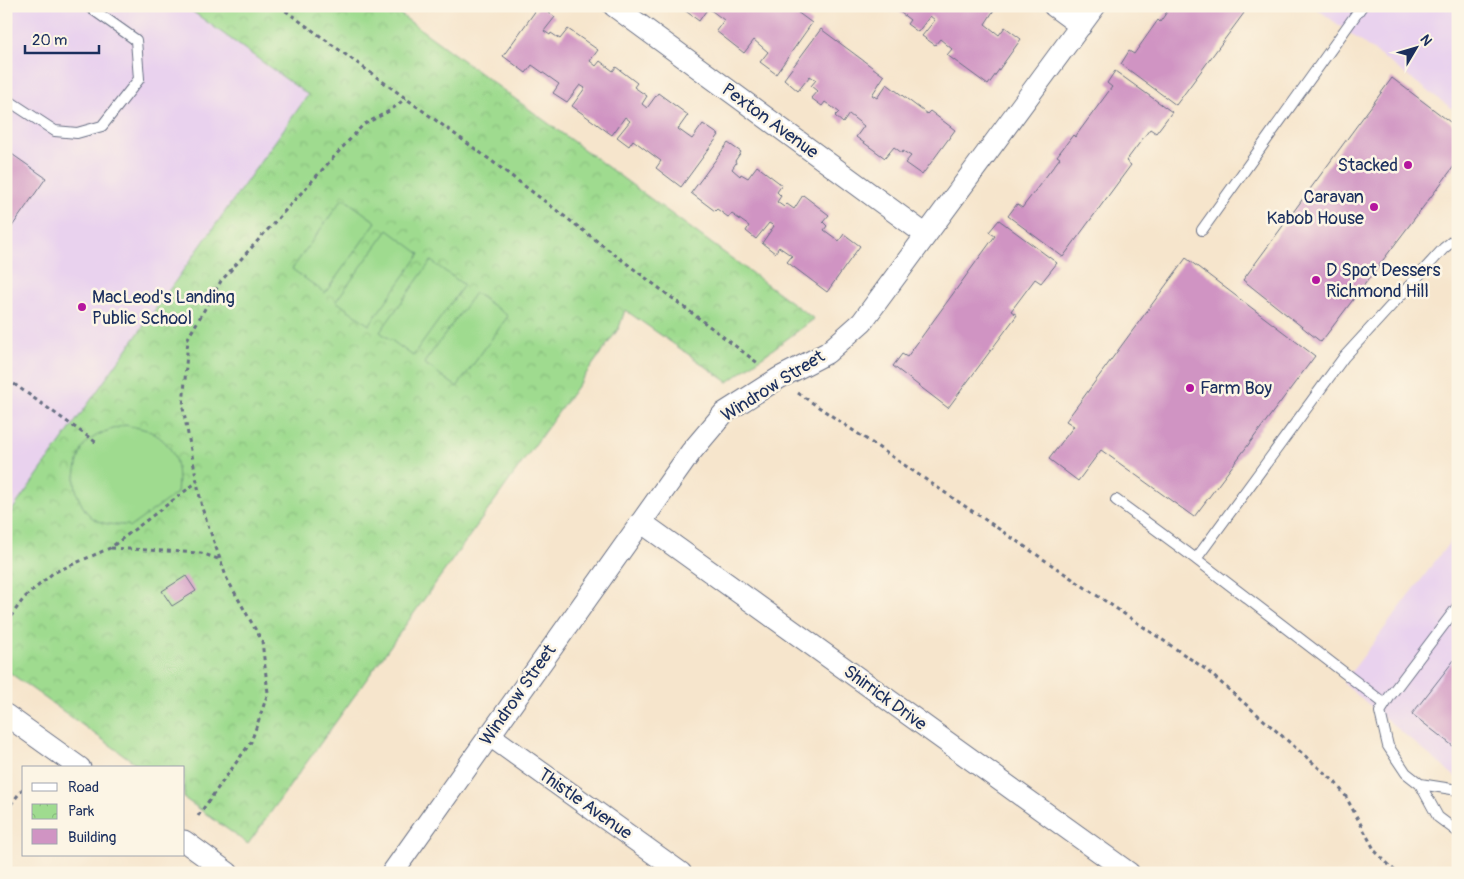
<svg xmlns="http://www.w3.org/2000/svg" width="1464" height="879" viewBox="0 0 1464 879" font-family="Pangolin,sans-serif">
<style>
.built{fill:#e9d2ee}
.park{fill:url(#park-crowns);stroke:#5d8576}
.pitch{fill:#9fdb8f;stroke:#5d8576}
.building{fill:#d094c3}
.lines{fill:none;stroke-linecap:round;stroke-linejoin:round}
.service-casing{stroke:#686f84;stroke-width:12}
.minor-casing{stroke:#686f84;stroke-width:23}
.path{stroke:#686f84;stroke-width:3;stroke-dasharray:4 4;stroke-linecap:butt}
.service{stroke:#fff;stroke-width:10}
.minor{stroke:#fff;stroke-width:21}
.poi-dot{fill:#b5179e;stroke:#fcf5e5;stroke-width:2}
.labels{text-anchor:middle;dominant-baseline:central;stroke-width:5;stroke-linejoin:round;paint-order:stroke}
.street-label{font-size:18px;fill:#1b2f5e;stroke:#fcf5e5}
.poi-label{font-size:18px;fill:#1b2f5e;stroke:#fcf5e5;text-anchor:start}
</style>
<defs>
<pattern id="park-crowns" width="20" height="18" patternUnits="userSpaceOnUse" patternTransform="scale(1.25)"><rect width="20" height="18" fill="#9fdb8f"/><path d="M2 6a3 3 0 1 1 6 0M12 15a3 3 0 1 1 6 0" fill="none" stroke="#88bc7e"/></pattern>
</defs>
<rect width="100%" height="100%" fill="#fcf5e5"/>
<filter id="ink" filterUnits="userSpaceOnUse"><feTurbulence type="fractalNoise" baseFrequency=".02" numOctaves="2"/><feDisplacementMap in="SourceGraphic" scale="10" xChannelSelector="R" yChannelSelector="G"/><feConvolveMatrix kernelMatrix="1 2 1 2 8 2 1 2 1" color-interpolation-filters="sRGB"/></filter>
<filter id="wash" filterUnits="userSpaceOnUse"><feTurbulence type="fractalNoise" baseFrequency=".0096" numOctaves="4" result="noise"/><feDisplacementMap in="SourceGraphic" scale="20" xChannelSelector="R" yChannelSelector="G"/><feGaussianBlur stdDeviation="1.12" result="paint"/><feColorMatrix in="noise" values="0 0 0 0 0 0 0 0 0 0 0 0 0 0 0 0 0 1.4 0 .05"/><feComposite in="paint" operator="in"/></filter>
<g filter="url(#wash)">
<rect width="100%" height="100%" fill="#f6e5cc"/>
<path class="built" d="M6,6H185L308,95L6,519Z
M1313,6H1458V113Z
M1458,531V779L1343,683Z"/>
<path class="park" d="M185,6H389L814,319L728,382L625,310L619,328L248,844L184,798V768H142L6,670V519L308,95Z"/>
<path class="pitch" d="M343,198L376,222L325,293L292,269Z
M388,230L420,254L369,325L336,301Z
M431,261L464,285L413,356L380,332Z
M475,293L508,316L457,387L424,363Z
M125,425C133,427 144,428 151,432C176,445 180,467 177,493L130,527L128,525C119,525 106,525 98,521C85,516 76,496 75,483C74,475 79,453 84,446C93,434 111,430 125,425Z"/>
<g id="blocks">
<path class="building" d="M539,6L555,17L544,31L550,35L551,33L560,39L568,29L598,50L590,61L596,66L600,61L613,71L616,67L637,83L634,87L647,96L642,104L647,108L658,93L688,115L678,129L692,139L703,124L719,135L681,187L656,168L661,161L633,140L629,146L617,137L630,121L625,117L612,135L572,106L585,88L580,85L567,102L553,93L559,84L532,65L526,73L503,56Z
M679,6H773L782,13L789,6L812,23L776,74L760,62L768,52L754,40L744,53L716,31L724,20L708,8L699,21Z
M882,6H989L994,10L985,24L999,35L1005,27L1021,39L988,85L947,55L952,49L940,39L935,45L922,36L935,20L930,16L918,32L907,24L910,20L892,6L889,11Z
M1171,6H1241L1239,9L1244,13L1176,105L1121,64L1129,51L1134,54L1158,20L1160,22Z
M821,29L884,76L872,95L877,98L887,84L927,114L930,111L955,130L922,175L905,163L911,156L903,151L902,153L894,147L885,158L856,137L864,126L849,114L843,123L835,116L839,112L825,102L822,106L811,98L817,91L811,86L816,80L810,76L798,91L784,79Z
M1115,71L1172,112L1156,133L1150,129L1126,161L1131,165L1063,257L1008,216L1017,204L1022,208L1060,158L1057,156L1073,135L1075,137L1112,87L1107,83Z
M1392,78L1458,128V161L1321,342L1243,280Z
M728,143L741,152L735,161L736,163L732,169L740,176L741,174L748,178L757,166L782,185L777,192L781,196L777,202L784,207L787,204L794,209L803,195L829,215L823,222L827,226L824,230L839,241L844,234L860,246L827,292L787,262L792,256L779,247L775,253L762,243L774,226L769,223L756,239L746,231L749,226L732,214L728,217L717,209L715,211L691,193Z
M6,150L46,178L6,235Z
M999,220L1057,263L1041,283L1035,279L1011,311L1017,315L948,408L893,366L902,354L907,357L995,236L989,232Z
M1186,258L1315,356L1194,517L1101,450L1078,481L1049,459L1074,426L1066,421Z
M186,576L196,591L172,606L162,591Z
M1458,655V750L1412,714Z"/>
</g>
</g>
<g filter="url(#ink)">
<use href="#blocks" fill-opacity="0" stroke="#686f84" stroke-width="1"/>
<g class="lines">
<g class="service-casing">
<path id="service" d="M6,99L55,131L77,133L102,126L139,79L136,40L88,6
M1202,230L1362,6
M1116,500L1196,559
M1458,606L1390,696L1380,712L1388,746L1406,773L1420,784L1438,817L1458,832
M1385,704L1196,559L1344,357L1444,248L1458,237
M1420,784L1458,790"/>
</g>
<g class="minor-casing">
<path id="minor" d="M614,6L926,235
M1054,6L1081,26
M641,522L1129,873
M6,715L80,768
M489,735L681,873
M184,841L228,873
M392,873L691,452L724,413L779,378L827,353L862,322L1095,6"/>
</g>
<path class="path" d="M279,6L489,159L759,364
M14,384L97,443
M798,393L1204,668L1335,782L1345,795L1375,851L1397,873
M111,548L201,553L221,560
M6,623L24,598L53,573L110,548L197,482
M6,811L24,787
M198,816L251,742L268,693L262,641L227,579L202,508L183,408L188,338L221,281L363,125L391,110L406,98"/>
<use href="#service" class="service"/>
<use href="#minor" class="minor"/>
</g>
</g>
<g class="poi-dot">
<circle cx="1408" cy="165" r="5"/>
<circle cx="1374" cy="207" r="5"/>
<circle cx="1316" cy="280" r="5"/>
<circle cx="82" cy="307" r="5"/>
<circle cx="1190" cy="388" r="5"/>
</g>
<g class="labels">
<g class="street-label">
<text transform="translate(770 121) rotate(36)">Pexton Avenue</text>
<text transform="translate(773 386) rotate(-32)">Windrow Street</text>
<text transform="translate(518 695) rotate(-55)">Windrow Street</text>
<text transform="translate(885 698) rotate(36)">Shirrick Drive</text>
<text transform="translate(585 804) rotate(35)">Thistle Avenue</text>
</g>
<g class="poi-label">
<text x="1398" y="165" text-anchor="end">Stacked</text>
<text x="1364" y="197" text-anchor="end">Caravan<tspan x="1364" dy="21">Kabob House</tspan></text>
<text x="1326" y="270">D Spot Dessers<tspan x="1326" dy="21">Richmond Hill</tspan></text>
<text x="92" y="297">MacLeod's Landing<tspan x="92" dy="21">Public School</tspan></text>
<text x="1200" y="388">Farm Boy</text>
</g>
</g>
<rect width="1464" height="879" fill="none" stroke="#fcf5e5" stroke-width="25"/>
<rect x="22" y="766" width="162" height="90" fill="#fcf5e5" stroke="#a2a6af"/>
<rect x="32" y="783" width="25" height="8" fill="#ffffff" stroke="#a2a6af"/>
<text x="68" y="792" font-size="15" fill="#1b2f5e">Road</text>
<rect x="32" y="804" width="25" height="15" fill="url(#park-crowns)" stroke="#a2a6af"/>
<text x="68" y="816" font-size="15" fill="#1b2f5e">Park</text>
<rect x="32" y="829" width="25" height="15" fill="#d094c3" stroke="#a2a6af"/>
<text x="68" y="842" font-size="15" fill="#1b2f5e">Building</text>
<g transform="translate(1416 48) rotate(52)" stroke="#fcf5e5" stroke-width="4" paint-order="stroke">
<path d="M0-4L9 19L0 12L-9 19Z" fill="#1b2f5e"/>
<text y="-8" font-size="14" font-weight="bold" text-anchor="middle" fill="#1b2f5e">N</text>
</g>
<path d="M25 45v8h74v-8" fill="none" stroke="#1b2f5e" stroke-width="2.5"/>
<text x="32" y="45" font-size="15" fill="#1b2f5e" stroke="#fcf5e5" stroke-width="4" paint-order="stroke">20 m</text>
</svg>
